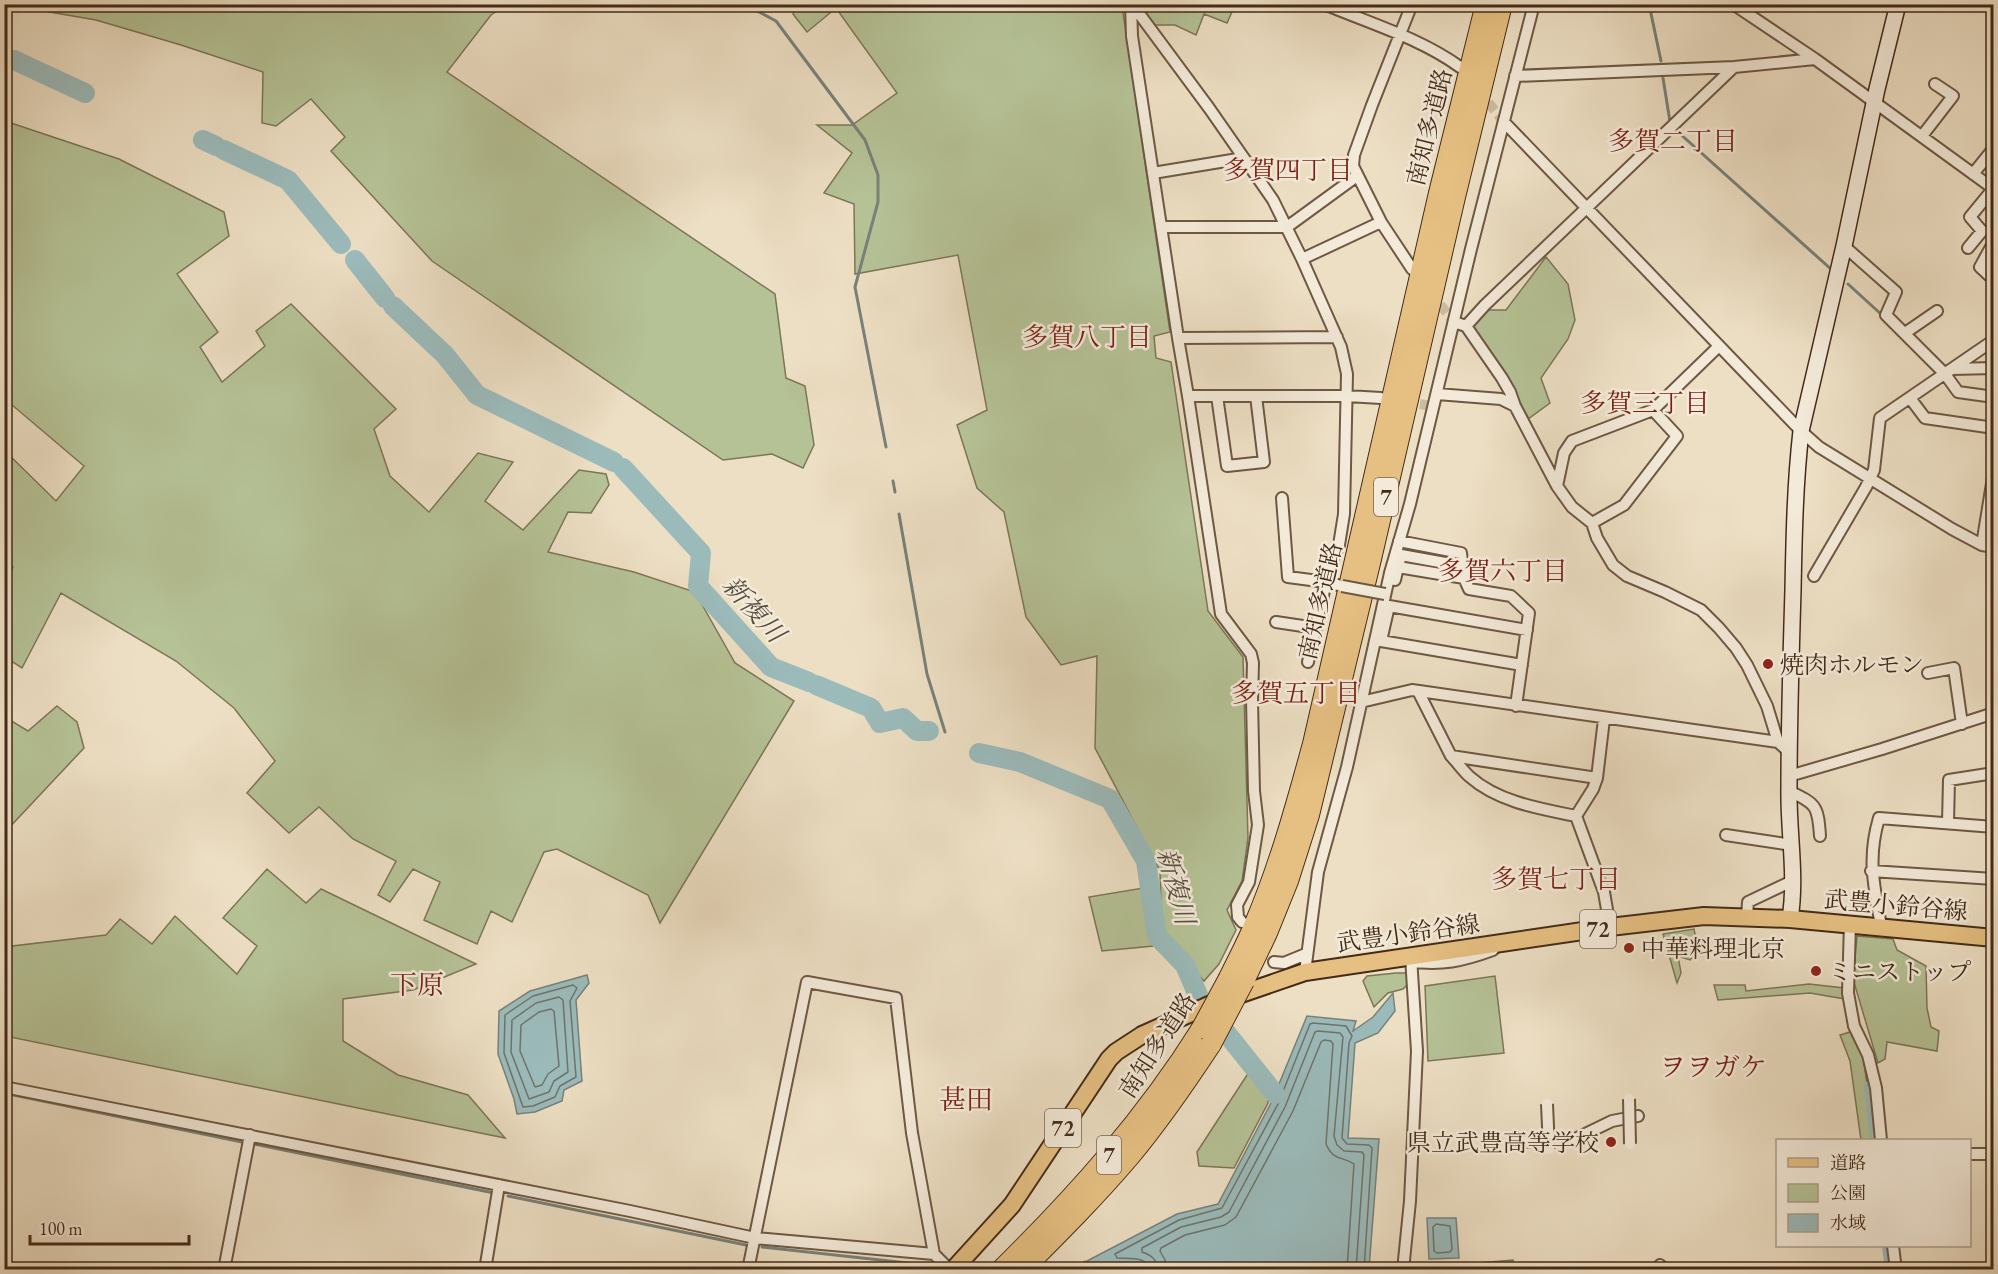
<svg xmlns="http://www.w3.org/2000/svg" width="1998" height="1274" viewBox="0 0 1998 1274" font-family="'EB Garamond','Noto Serif JP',serif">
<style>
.green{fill:#b5c296;stroke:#7c7657;stroke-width:1.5}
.water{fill:#9bbbbb;stroke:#78817a;stroke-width:1.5}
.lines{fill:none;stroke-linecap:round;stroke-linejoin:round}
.shore{stroke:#70736a;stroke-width:1.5}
.stream{stroke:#78817a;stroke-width:3}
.canal{stroke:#9bbbbb;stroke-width:10}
.river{stroke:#9bbbbb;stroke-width:20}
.street-tunnel{stroke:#cbbba2;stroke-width:10;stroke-dasharray:10 5;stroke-linecap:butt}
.street-casing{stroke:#6e5843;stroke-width:14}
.secondary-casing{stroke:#442b18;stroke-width:18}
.primary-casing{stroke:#442b18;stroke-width:20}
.highway-casing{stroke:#442b18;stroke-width:22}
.street{stroke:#f3ead9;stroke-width:10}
.secondary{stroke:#f3ead9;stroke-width:15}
.primary{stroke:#e6c082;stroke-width:16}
.highway{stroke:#e6c082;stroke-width:20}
.street-bridge-casing{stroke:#6e5843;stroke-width:14;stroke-linecap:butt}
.highway-bridge-casing{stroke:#442b18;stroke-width:22;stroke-linecap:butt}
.street-bridge{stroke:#f3ead9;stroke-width:10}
.highway-bridge{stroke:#e6c082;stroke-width:20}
.poi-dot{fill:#8f2418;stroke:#f3ead9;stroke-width:2}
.labels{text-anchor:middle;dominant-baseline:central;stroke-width:5;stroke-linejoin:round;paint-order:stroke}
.shield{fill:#f3ead9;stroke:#786452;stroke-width:1.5}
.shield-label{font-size:22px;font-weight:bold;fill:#442b18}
.street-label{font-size:24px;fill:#442b18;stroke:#f3ead9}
.poi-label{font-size:24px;fill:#442b18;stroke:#f3ead9;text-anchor:start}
.neighbourhood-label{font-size:26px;fill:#7a1f14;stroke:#f3ead9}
.water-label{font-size:26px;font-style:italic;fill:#5a4f41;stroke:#f3ead9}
.quarter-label{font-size:27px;fill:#7a1f14;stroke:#f3ead9}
</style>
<rect width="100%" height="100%" fill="#eddfc4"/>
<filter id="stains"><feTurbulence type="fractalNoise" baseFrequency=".00333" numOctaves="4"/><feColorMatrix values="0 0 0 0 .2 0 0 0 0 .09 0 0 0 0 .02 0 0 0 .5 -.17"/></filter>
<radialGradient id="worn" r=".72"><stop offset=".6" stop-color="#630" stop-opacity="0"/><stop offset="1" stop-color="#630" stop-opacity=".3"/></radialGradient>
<path class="green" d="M796,4H1121L1122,6L1170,332L1154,336L1156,358L1171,362L1208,611L1243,657L1248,838L1242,881L1227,910L1236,930L1219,964L1204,981L1162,934L1160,871L1095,748L1097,656L1061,665L1026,617L1004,512L977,488L957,425L987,410L958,255L855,274L854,204L824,193L852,153L817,125H852L897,93L836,8L807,32L793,14Z
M9,5H506L491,15L447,72L775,294L786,378L805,386L814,445L803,468L772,454L723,460L432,261L331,151L345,137L311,99L276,126L262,123L263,72L181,45L96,20Z
M1132,5H1235L1227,23L1204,14L1196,35L1175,25H1147Z
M5,121L119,159L224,212L229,236L177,274L218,332L200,347L222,382L265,346L256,331L291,304L396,409L374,429L390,476L429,512L478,453L513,462L485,501L523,530L579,470L606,474L609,485L591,513L568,512L548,552L634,572L695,592L735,663L794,701L660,923L648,895L557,849L544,852L512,922L491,911L477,944L424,920L440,882L413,869L390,902L378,895L396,861L353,839L319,807L289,833L247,793L275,761L234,708L176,661L61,593L22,668L5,657V584L13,567L5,562V451L56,501L84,466L5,399Z
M1546,257L1568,284L1575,320L1568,339L1541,378L1550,403L1528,419C1512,386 1496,356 1473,327L1487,310H1506Z
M57,706L77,722L84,748L5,832V717L28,731Z
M267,869L306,903L321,889L476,964L413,990L343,999V1041L398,1075L468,1095L505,1138L5,1036L4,947L106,935L120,919L152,944L175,916L237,974L257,946L223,918Z
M1143,888L1153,946L1102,951L1089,897Z
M1694,929L1698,951L1690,960L1678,956L1681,973L1677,983L1663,934Z
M1857,936L1893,939L1897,950L1926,966L1927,1008L1931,1027L1939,1031L1937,1051L1887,1042L1885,1059L1878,1063L1853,979Z
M1396,973H1409L1410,982L1403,989L1388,993L1374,1007L1363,981L1367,976Z
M1495,976L1504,1053L1428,1061L1425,986Z
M1809,984L1844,988L1845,999L1810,993L1718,1000L1714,985H1745L1746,991Z
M1850,1032L1863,1056L1875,1140H1861L1850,1061L1840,1035Z
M1249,1072L1269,1091L1268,1103L1234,1168L1199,1166L1197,1152Z
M1513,1260L1514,1269H1418V1268Z"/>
<path class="water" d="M587,975L589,983L576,1000L582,1081L564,1090L562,1101L535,1112L517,1114L514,1099L498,1054L499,1011L530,991Z
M1393,993L1395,1011L1378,1033L1355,1043L1348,1138L1379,1139L1369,1269L1175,1270L1085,1262L1177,1214L1218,1204L1272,1101L1307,1016L1356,1021L1353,1031L1373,1017Z
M1427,1218H1456L1459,1258L1429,1259Z"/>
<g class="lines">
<path class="shore" d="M573,985L577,988L570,1001L576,1077L560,1086L555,1097L533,1106L523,1107L504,1053L505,1015L533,996Z
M559,997L563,1000L568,1072L554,1081L549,1092L529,1099L511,1052L512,1020L536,1003Z
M551,1009L554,1011L559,1066L548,1074L542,1085L535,1087L520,1051L521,1025L539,1012Z
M1436,1224L1450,1226L1452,1249L1450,1252L1437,1253L1434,1251L1433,1227Z
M1150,1270C1148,1256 1129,1259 1117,1258L1115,1254L1179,1220L1222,1208L1278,1104L1310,1024L1313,1023L1346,1026L1352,1036L1349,1043L1342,1138L1347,1144L1369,1145L1372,1148L1364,1270
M1158,1270C1157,1259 1151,1255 1142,1252V1248L1181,1227L1221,1217L1229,1212L1285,1107L1315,1032L1318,1031L1340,1033L1343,1037L1334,1136L1337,1145L1344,1151L1362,1152L1364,1155L1356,1270
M1167,1270L1165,1260L1160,1251L1161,1248L1185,1235L1225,1225L1236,1217L1293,1111L1321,1042L1324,1040L1331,1041L1333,1044L1326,1144C1333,1161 1342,1156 1354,1164L1347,1270"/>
<path class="stream" d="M744,4L776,21L865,140L878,175V202L855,287L886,447
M1649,4L1661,61
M1663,78L1670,122
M1678,132L1832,270
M1848,284L1882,315
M893,481L895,492
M899,514L927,674L945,732
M4,1093L242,1142
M254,1144L494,1193
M508,1196L746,1245
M762,1247L935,1266L938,1270
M1080,1265L1085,1262"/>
<path class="canal" d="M1869,1086L1875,1140
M1887,1246L1890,1270"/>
<path class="river" d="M14,60L85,93
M203,140L216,146
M224,150L288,180L341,244
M355,260L385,298
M393,306L445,355L477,395L614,462
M623,468L701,553L698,586L771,667L809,682
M816,685L871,708L880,723L903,718L917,731H929
M979,753L1020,762L1110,799L1146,861L1157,936L1185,965L1200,1000L1275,1094"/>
<path class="street-tunnel" d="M1479,91L1504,122
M1431,293L1454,322
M1405,402L1433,406"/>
<g class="street-casing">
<path id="street" d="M1132,4L1209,108L1273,200L1302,259L1341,347L1347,374L1344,514L1339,545L1328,569L1326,582L1342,586
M1324,4C1369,23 1420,38 1460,67
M1733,4L1815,59L1994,189
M1131,5L1132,36L1178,338
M1515,76L1734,67L1815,59
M1504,122L1801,431L1819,447L1952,529L1982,545L1994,547
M1922,136L1953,96L1935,84
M1153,173L1244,158
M1973,174L1994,148
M1162,227H1287L1357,176
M1844,246L1896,292L1886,315L1945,374L1958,392L1994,397
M1968,248L1982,231L1970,217L1993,189
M1994,249L1991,247L1980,267L1994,280
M1302,259L1381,222
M1412,269L1381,222L1353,166L1354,155L1372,105L1412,4
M1454,322L1466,326L1502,378L1510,392L1515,406L1557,486L1572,507L1592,523L1597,538L1613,565L1627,576L1665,592L1701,610L1719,628L1736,648L1747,665L1767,706L1778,742L1789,752
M1466,326L1485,305L1734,67
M1905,333L1937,311
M1952,369L1994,368
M1437,394L1501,399L1515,406
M1188,396L1221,614L1251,654L1253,663L1252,700L1254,791L1258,825L1249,882L1237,905L1238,917L1242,922
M1217,396H1347L1381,398
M1256,396L1264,462L1227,466L1217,396H1188L1178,338L1337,337
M1910,398L1925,418L1994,428
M1557,486L1564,453L1572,441L1653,410L1719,346
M1282,498L1288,577L1326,582L1308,662
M1592,523L1624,505L1677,436L1653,410
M1399,541L1461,553L1464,578L1469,589L1511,596L1529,613L1516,706
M1982,545L1994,471
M1398,567L1401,555L1462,566
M1814,576L1866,487L1874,470L1880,418L1994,340
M1395,580L1398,567L1464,578
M1276,622L1316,628
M1522,665L1381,641L1389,606L1527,630
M1928,673L1954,668L1962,724
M1418,691L1451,756L1597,778L1604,719
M1361,702L1412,690L1778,742
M1451,756C1458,763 1463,771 1470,777C1498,802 1541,809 1576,816
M1789,776L1882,749L1994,713
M1597,778L1593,789L1576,816L1604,892L1610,927
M1789,791C1816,804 1818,805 1820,836
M1948,823L1949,780L1994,773
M1726,835L1792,845
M1871,871L1994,879
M1747,916L1748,902L1792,881
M1850,923L1848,993L1854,1026L1868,1055L1876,1088L1881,1140
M1881,926C1874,885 1867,859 1879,818L1994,827
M1409,961C1441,966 1463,961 1493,950
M1274,962L1284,963L1306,954
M1305,972L1318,872L1347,767L1390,573L1410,504L1471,249L1534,4
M4,1087L630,1211L755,1238L934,1254
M1517,1142L1575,1139L1612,1121L1638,1116
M1970,1154H1994
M1893,1246L1896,1270
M224,1270L250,1135
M485,1270L499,1185
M748,1270L807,982L896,998L912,1133L934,1254L950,1270
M1403,1270L1410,1201L1417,1051L1411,957
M1659,1270L1660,1265"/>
</g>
<g class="secondary-casing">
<path id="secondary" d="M1790,919C1797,875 1788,831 1789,787C1789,721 1791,656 1793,590C1794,537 1795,484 1801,431L1844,246L1877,89L1898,4"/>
</g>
<g class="primary-casing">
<path id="primary" d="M953,1270L1012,1205L1109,1059L1116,1052L1142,1035L1209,1005L1305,972L1610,927L1704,916L1790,919L1994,938"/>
</g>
<g class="highway-casing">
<path id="highway" d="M1229,978C1237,961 1246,945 1253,928C1279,868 1296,806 1313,744L1439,193L1486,4
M1244,981L1267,933L1288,881L1309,815L1371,559L1455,197L1502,4
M1001,1270C1076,1196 1146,1118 1202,1028
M1022,1270C1059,1233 1096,1196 1130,1156C1160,1120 1186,1082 1211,1044"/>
</g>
<use href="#street" class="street"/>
<use href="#secondary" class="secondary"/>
<use href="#primary" class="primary"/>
<use href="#highway" class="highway"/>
<g class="street-bridge-casing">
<path id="street-bridge" d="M1342,586L1385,594
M1629,1099L1630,1144
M1547,1104L1549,1149"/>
</g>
<g class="highway-bridge-casing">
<path id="highway-bridge" d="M1202,1028L1229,978
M1211,1044L1244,981"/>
</g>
<use href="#street-bridge" class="street-bridge"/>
<use href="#highway-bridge" class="highway-bridge"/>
</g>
<g class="poi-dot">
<circle cx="1768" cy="664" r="6"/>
<circle cx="1629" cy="948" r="6"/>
<circle cx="1816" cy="971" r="6"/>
<circle cx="1611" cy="1142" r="6"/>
</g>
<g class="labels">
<g class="shield">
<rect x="1374" y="478" width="24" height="38" rx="4.5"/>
<rect x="1580" y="910" width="36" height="38" rx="4.5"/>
<rect x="1045" y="1109" width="36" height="38" rx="4.5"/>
<rect x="1097" y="1136" width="24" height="38" rx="4.5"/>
</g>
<g class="shield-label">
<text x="1386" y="497">7</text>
<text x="1598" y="929">72</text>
<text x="1063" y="1128">72</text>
<text x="1109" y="1155">7</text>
</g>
<g class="street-label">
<text transform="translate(1429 127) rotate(-76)">南知多道路</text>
<text transform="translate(1320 601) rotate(-77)">南知多道路</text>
<text transform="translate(1896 905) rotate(5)">武豊小鈴谷線</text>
<text transform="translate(1408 933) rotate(-8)">武豊小鈴谷線</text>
<text transform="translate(1157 1045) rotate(-57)">南知多道路</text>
</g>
<g class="poi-label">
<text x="1780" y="664">焼肉ホルモン</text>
<text x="1641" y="948">中華料理北京</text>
<text x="1828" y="971">ミニストップ</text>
<text x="1599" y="1142" text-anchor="end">県立武豊高等学校</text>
</g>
<g class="neighbourhood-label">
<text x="1673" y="141">多賀二丁目</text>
<text x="1288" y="170">多賀四丁目</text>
<text x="1087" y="337">多賀八丁目</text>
<text x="1645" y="403">多賀三丁目</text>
<text x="1503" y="571">多賀六丁目</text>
<text x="1296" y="693">多賀五丁目</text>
<text x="1556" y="879">多賀七丁目</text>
</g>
<g class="water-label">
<text transform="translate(754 609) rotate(48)">新複川</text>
<text transform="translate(1176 886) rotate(75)">新複川</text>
</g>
<g class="quarter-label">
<text x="417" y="984">下原</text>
<text x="1713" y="1066">ヲヲガケ</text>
<text x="966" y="1099">甚田</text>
</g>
</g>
<rect width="1998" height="1274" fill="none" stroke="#eddfc4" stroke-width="24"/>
<rect x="6" y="6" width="1986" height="1262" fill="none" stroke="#442b18" stroke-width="3"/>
<rect x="12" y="12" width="1974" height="1250" fill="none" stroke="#442b18" stroke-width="1.5"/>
<rect x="1776" y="1139" width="195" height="108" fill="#f3ead9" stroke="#ad9e8c" stroke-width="1.5"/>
<rect x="1788" y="1158" width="30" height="9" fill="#e6c082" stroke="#ad9e8c" stroke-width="1.5"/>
<text x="1830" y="1169" font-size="18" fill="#442b18">道路</text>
<rect x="1788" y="1184" width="30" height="18" fill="#b5c296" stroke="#ad9e8c" stroke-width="1.5"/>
<text x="1830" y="1199" font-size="18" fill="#442b18">公園</text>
<rect x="1788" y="1214" width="30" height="18" fill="#9bbbbb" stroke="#ad9e8c" stroke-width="1.5"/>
<text x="1830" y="1229" font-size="18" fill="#442b18">水域</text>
<path d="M30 1235v9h159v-9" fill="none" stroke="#442b18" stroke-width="3"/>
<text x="39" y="1235" font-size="18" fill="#442b18" stroke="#f3ead9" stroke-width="4.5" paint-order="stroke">100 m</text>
<rect width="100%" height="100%" filter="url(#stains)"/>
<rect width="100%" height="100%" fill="url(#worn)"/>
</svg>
